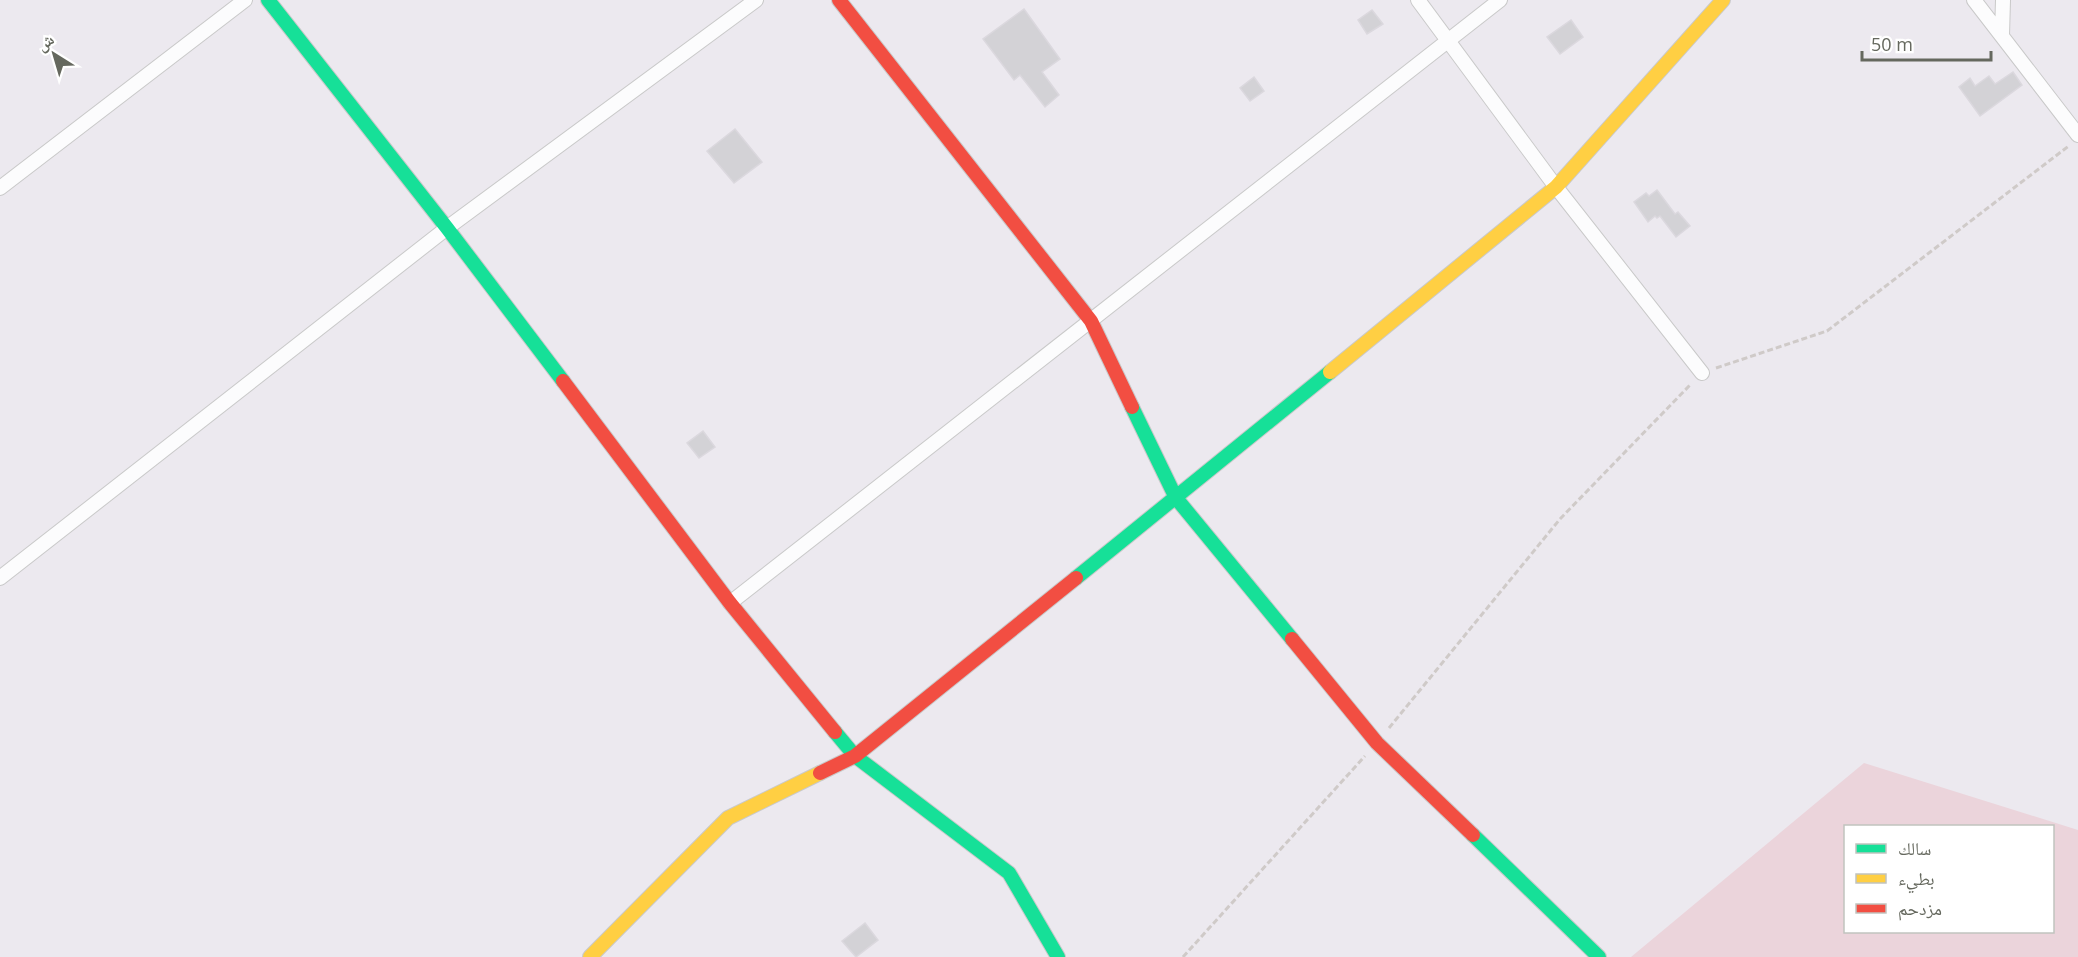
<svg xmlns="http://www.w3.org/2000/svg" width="2078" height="957" viewBox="0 0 2078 957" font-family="'Open Sans','Noto Naskh Arabic',sans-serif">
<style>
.green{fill:#ebd4db;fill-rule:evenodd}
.building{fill:#d3d2d6;stroke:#dbd8de;stroke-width:1.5}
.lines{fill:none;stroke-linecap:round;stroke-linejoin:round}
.street-casing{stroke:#c9c9c9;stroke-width:16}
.fast-casing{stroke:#c9c9c9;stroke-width:16}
.slow-casing{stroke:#c9c9c9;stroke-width:16}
.jam-casing{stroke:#c9c9c9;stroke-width:16}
.path{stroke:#cfcac8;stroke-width:3;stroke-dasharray:6 3;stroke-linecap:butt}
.street{stroke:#fcfcfd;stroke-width:14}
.fast{stroke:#16e098;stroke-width:14}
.slow{stroke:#ffcf43;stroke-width:14}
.jam{stroke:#f24e42;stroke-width:14}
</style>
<rect width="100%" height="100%" fill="#ece9ef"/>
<path class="green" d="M1864,763L2078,830V957H1631ZM1846,826H2052V932H1846Z"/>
<path class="building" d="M1024,9L1060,59L1042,72L1059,95L1045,107L1020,75L1014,80L983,39Z
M1372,10L1383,24L1367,34L1358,20Z
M1571,20L1583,37L1560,54L1547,37Z
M2013,72L2022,85L1980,116L1959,87L1970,78L1975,86L1989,76L1995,84Z
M1254,77L1264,91L1250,101L1240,88Z
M735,129L762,162L734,183L707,151Z
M1657,190L1675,214L1678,212L1690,226L1676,237L1660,216L1657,218L1655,216L1648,222L1634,202L1646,193L1649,196Z
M703,431L715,447L699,458L687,443Z
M865,923L878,940L856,957L842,941Z"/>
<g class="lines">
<g class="street-casing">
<path id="street" d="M1418,0L1556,187L1702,373
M1974,0L2078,135
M2002,35L2003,0
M0,188L245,0
M0,578L447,228L756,0
M730,603L1500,0"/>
</g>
<g class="fast-casing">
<path id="fast" d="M268,0L447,228L563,381
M1132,407L1176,498L1292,639
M1076,578L1330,372
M835,732L855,756L1009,873L1058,957
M1473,835L1599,957"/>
</g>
<g class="slow-casing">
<path id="slow" d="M1330,372L1556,187L1723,0
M590,957L728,818L820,773"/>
</g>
<g class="jam-casing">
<path id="jam" d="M839,0L1091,321L1132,407
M563,381L730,603L835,732
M1292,639L1377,743L1473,835
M820,773L855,756L1076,578"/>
</g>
<path class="path" d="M1716,368L1827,331L2070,145
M1389,728L1560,519L1691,384
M1183,957L1365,756"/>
<use href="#street" class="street"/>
<use href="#fast" class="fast"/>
<use href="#slow" class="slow"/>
<use href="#jam" class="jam"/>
</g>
<rect x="1844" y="825" width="210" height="108" fill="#ffffff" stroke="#c1c3bf" stroke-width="1.5"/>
<rect x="1856" y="844" width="30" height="9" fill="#16e098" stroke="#c1c3bf" stroke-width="1.5"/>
<text x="1898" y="855" font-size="18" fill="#65685e">سالك</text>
<rect x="1856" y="874" width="30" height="9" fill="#ffcf43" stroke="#c1c3bf" stroke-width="1.5"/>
<text x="1898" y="885" font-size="18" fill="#65685e">بطيء</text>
<rect x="1856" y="904" width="30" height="9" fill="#f24e42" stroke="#c1c3bf" stroke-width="1.5"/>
<text x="1898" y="915" font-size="18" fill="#65685e">مزدحم</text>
<g transform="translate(54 54) rotate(323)" stroke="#ffffff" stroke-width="4.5" paint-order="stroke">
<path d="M0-4.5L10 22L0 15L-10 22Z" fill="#65685e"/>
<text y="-9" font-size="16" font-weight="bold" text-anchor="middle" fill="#65685e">ش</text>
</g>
<path d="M1862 51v9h129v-9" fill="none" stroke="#65685e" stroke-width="3"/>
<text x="1871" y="51" font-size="18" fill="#65685e" stroke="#ffffff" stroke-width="4.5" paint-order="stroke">50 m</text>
</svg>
